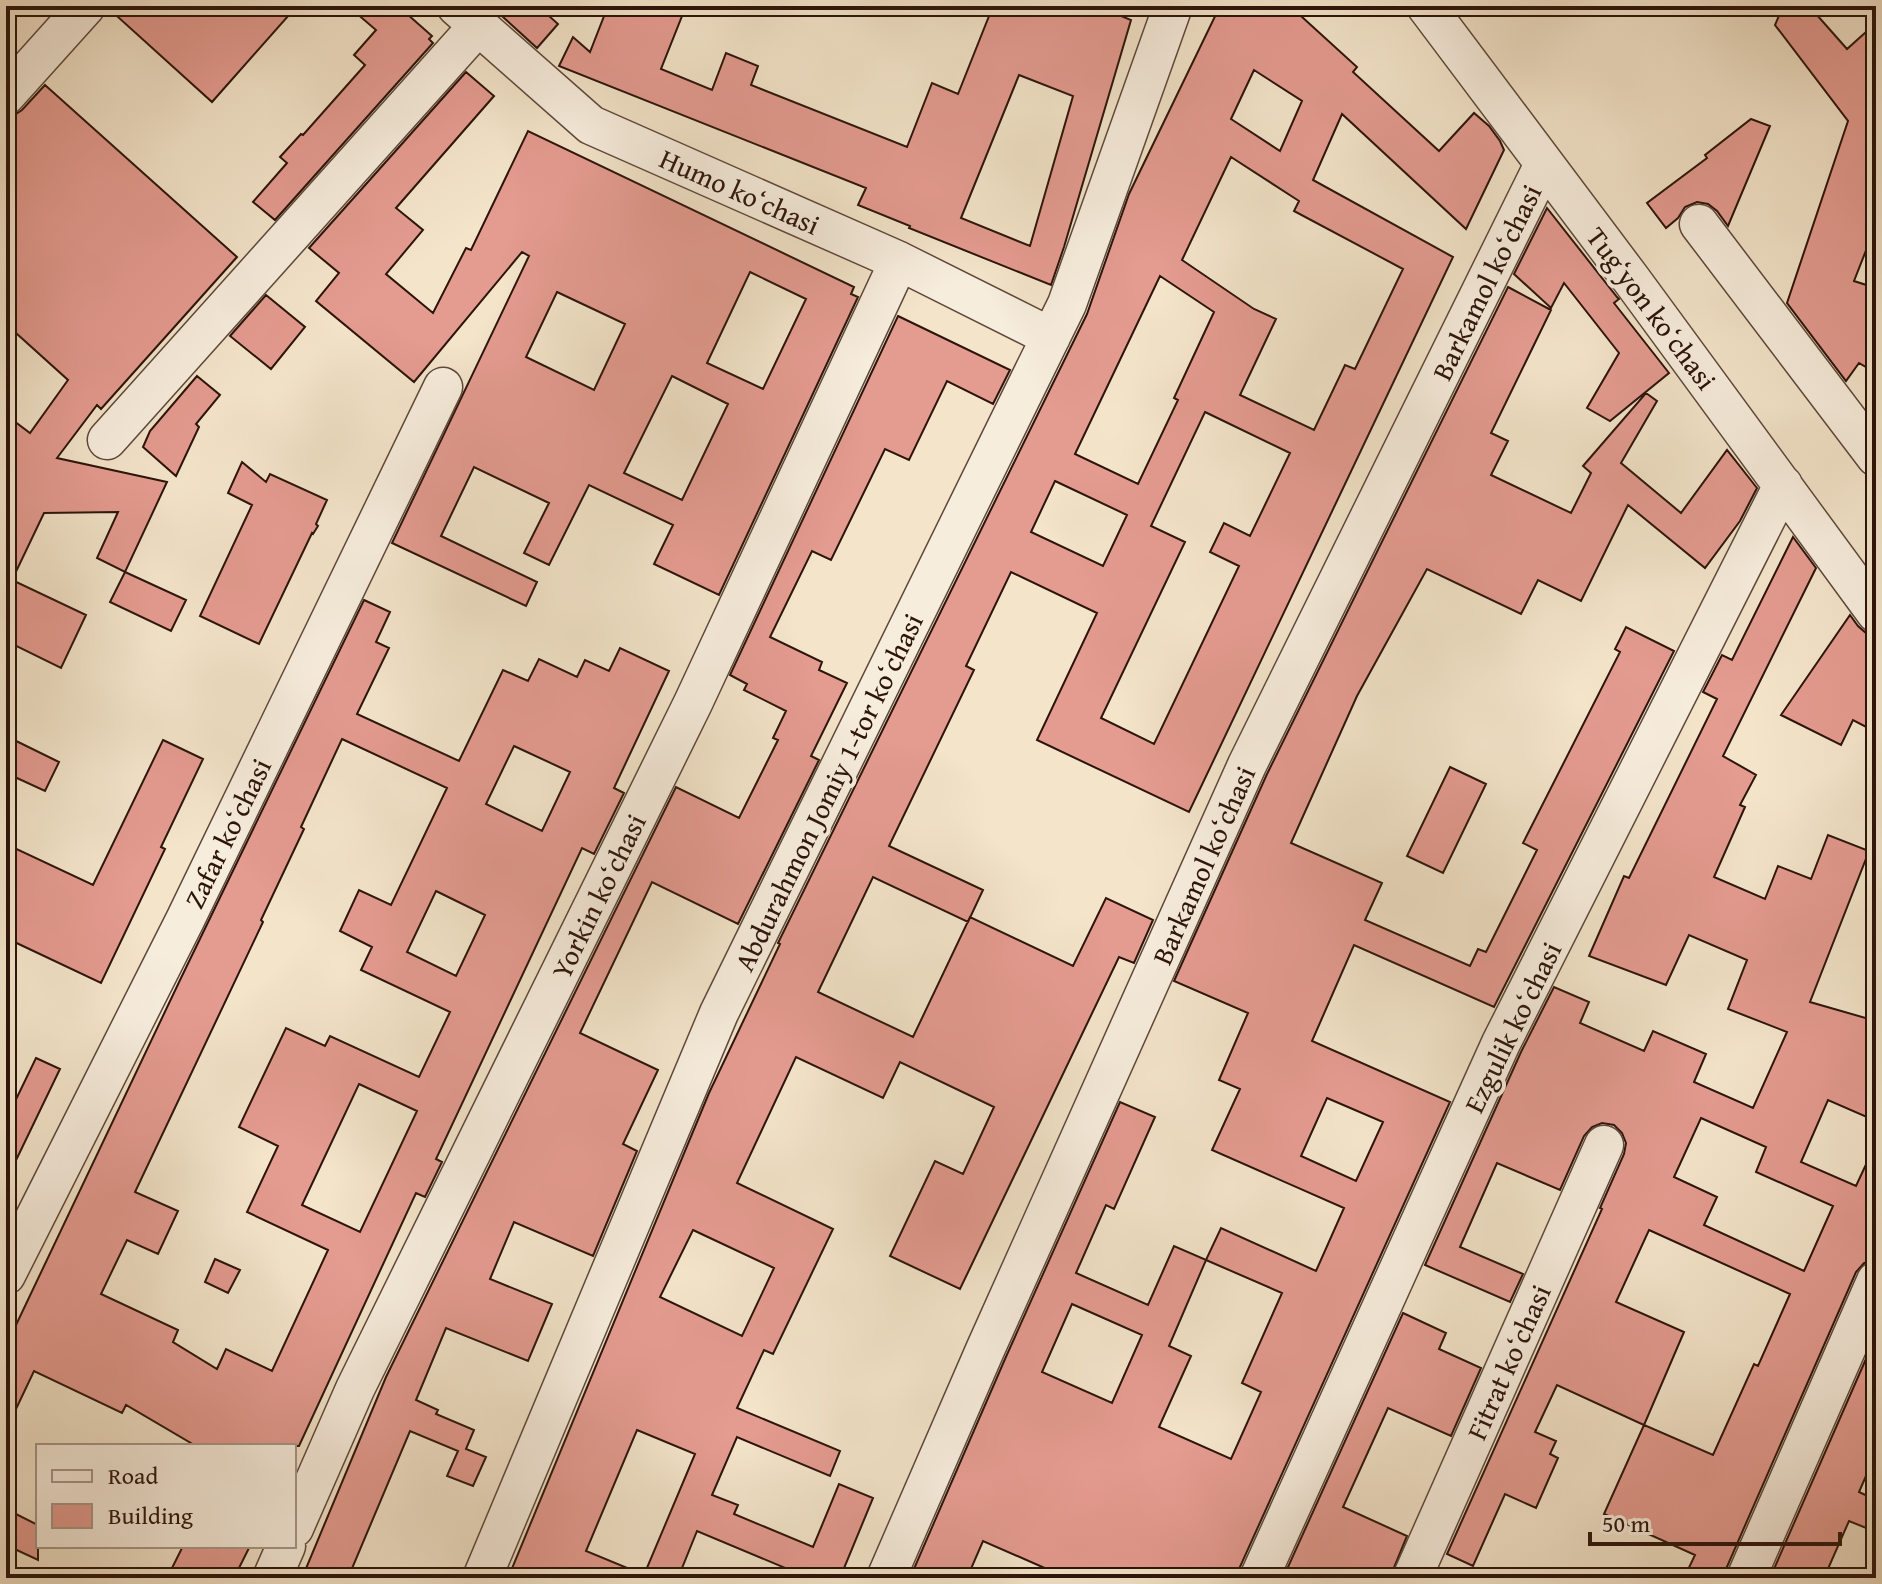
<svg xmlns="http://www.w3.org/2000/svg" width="1882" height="1584" viewBox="0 0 1882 1584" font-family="'Gentium Book Plus',serif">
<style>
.building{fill:#e49b90;stroke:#2c140b;stroke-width:2;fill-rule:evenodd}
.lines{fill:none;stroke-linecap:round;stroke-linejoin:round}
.minor-casing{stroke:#5e483b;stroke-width:41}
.minor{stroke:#f7eddd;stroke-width:38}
.labels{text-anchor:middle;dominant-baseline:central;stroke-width:8;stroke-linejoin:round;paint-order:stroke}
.street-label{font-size:28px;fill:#2c140b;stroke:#f7eddd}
</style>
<rect width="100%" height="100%" fill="#f3e4ca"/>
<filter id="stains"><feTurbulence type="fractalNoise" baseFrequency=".0025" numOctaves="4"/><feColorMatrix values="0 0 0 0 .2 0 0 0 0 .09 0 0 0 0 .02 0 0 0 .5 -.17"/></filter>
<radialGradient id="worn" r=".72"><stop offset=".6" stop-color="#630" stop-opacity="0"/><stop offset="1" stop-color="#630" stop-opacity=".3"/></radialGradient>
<path class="building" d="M107,6H297L212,102L108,8Z
M348,6H398L432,36L429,39L433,43L275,220L253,202L287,163L280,157L301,134L303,135L365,65L354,55L376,30Z
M491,6H538L558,24L537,48Z
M608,6H686L661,69L712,90L726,53L758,66L751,85L907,147L932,83L958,94L993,6H1125L1121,16L1131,20L1064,247L1051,285L909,228L910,226L858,205L866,188L559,66L573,37L590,52ZM1019,75L1073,96L1030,246L961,218Z
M1220,6H1290L1357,67L1353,72L1439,151L1474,113L1489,126L1500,141L1504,150L1466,229L1342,114L1313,180L1453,257L1189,812L1037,740L1097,613L1011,572L966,666L974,670L889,846L983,890L968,922L873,877L818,992L913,1037L970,917L1073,966L1106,898L1153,920L1134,963L1119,957L960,1289L890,1256L935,1161L963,1174L994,1107L900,1062L883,1098L796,1057L737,1183L833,1229L773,1354L764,1350L737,1408L840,1451L830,1476L737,1437L712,1495L738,1505L734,1514L813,1547L839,1484L873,1498L840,1578H809L697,1531L678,1578H508L709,1093L780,944L778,943L1087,314L1129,194ZM1254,70L1302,101L1280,151L1231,119ZM1231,157L1299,201L1294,211L1403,269L1355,369L1345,365L1314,430L1240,395L1276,319L1254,309L1182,260ZM1160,276L1214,312L1174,398L1178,400L1138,484L1075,454ZM1205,412L1290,453L1250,536L1224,523L1210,552L1239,566L1154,744L1101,718L1185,542L1151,526ZM1055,481L1127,515L1103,566L1031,532ZM693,1230L774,1268L742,1336L660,1297ZM637,1430L695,1454L644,1575L586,1551Z
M1783,6H1809L1847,49L1876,23V225L1854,281L1876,288V373L1859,363L1846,381L1787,303L1848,121L1775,25Z
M466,72L494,96L396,208L423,230L386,274L433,313L466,248L471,250L528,131L854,287L851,294L858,297L719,595L654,564L673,525L589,485L549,565L524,553L549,503L474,467L441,536L537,582L526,606L392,543L529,256L522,252L414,382L316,301L339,273L309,248ZM750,272L806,299L763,389L707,363ZM557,292L625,324L594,390L526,357ZM672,376L728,404L682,500L624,473Z
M45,85L237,257L101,409L97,405L57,458L167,482L125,572L97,558L118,512L44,513L12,580L86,615L61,668L6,641V415L30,433L68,380L6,324V124L13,116L22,110Z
M1751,119L1770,126L1728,226L1717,211L1708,204L1697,202L1685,207L1678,218L1666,228L1647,203L1707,158L1705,155Z
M1547,208L1617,297L1619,299L1614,303L1669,373L1610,421L1587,408L1619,353L1564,283L1551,308L1514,274Z
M1508,287L1551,310L1491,433L1508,441L1491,475L1571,513L1591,473L1583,466L1646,393L1657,401L1621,463L1681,513L1727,450L1757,488L1740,521L1705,568L1628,505L1581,601L1538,580L1521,614L1427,569L1357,696L1291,843L1382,883L1365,920L1470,966L1478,949L1486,952L1537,850L1523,843L1620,652L1615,649L1626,627L1674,651L1494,1007L1354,945L1312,1041L1450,1102L1239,1569L1237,1578H1043L1047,1569L983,1541L967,1578H910L1005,1359L1120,1102L1155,1117L1114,1209L1106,1205L1076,1273L1148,1305L1174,1246L1206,1260L1221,1228L1316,1271L1344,1208L1212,1150L1240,1089L1219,1080L1248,1013L1174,981L1267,774ZM1327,1098L1383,1122L1356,1181L1301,1156ZM1206,1260L1282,1293L1242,1383L1261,1392L1231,1459L1159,1427L1191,1356L1169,1346ZM1072,1304L1142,1335L1112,1403L1042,1372Z
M266,295L305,327L271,369L230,336Z
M898,316L1010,370L993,404L947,381L909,460L885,449L831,560L812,551L770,637L822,662L819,670L847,683L811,756L819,760L738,924L652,882L580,1033L658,1070L623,1144L637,1151L593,1256L514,1222L490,1279L552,1304L528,1361L446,1328L416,1400L438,1410L436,1414L474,1430L466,1449L486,1457L473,1486L447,1476L458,1451L410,1431L348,1578H302L386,1377L676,787L739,818L778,740L773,738L786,711L744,690L747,684L730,675Z
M197,376L220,395L196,424L199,427L176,476L143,447L150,431Z
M242,462L266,482L270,474L327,500L316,524L318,526L313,534L312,533L259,644L200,616L252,505L228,493Z
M1793,537L1816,568L1723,756L1756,775L1740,805L1745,807L1714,877L1765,899L1778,866L1811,879L1828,835L1869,851L1810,1002L1876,1021V1121L1828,1100L1801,1162L1856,1186L1876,1143V1259L1864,1263L1856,1272L1726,1569L1724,1578H1684L1695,1555L1604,1514L1644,1425L1557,1385L1535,1432L1556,1441L1550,1454L1558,1458L1536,1508L1505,1494L1473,1566L1447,1554L1602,1209L1600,1208L1624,1154L1626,1143L1622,1133L1614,1125L1602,1123L1592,1127L1584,1136L1560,1190L1497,1163L1460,1247L1523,1274L1510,1302L1425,1265L1521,1052L1554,987L1589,1002L1580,1023L1644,1051L1653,1031L1706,1054L1694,1082L1753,1108L1787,1032L1728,1009L1747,960L1689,935L1666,985L1589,956L1624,876L1629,878L1717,699L1703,692L1722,655L1732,660ZM1701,1118L1766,1147L1756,1172L1833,1206L1804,1271L1704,1225L1717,1197L1674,1177ZM1649,1230L1790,1294L1758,1366L1754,1364L1713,1455L1644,1425L1684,1332L1616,1302Z
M125,572L186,600L171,631L110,602Z
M364,600L390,612L376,642L389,648L357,714L459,761L503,670L528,681L539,659L577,677L585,660L609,671L620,648L669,671L614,788L624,793L594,854L582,848L436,1159L442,1162L425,1197L416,1193L299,1446H196L126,1405L122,1413L34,1371L6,1430V1346L181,978ZM342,739L447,788L391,905L359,890L340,931L372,947L361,970L450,1012L419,1077L330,1036L325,1046L286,1028L239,1127L278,1146L247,1212L328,1250L272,1371L226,1349L217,1369L173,1342L178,1330L101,1294L127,1240L158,1254L178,1211L135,1192L263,922L261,920L304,829L301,827ZM514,746L570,772L542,831L486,804ZM436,891L485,915L456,976L407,952ZM359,1084L417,1111L360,1232L302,1205Z
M1850,615L1858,626L1866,633L1876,635V732L1853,720L1841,745L1781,715Z
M6,736L59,762L45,791L6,773Z
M163,740L203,759L161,847L165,849L101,983L6,938V844L93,885Z
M1450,767L1486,784L1443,873L1407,856Z
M36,1058L60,1069L6,1181V1120Z
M215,1259L240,1270L228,1293L205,1282Z
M1403,1313L1446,1333L1439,1349L1481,1368L1451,1436L1388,1408L1343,1507L1407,1536L1391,1575L1389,1578H1283Z
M1876,1336V1453L1859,1492L1876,1500V1532L1849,1521L1824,1578H1770Z
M6,1509L38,1525V1560L6,1545Z
M183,1546H250L234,1578H167Z"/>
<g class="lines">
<g class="minor-casing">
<path id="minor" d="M456,6L591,125L899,261L1051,337
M1426,6L1631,279L1876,613
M6,95L86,6
M1699,224L1876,457
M107,440L478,26
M6,1275L185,920L443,387
M294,1528L355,1389L693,703L899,261
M272,1578L286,1546
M482,1578L719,1013L1067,304L1173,6
M886,1578L985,1350L1247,765L1544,164
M1259,1578L1501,1043L1783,485
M1412,1578L1604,1145
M1746,1578L1876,1281"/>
</g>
<use href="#minor" class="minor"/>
</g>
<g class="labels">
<g class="street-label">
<text transform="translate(740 191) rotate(24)">Humo koʻchasi</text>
<text transform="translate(1486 282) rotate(-64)">Barkamol koʻchasi</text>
<text transform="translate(1652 308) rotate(53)">Tugʻyon koʻchasi</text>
<text transform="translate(828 792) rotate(-64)">Abdurahmon Jomiy 1-tor koʻchasi</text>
<text transform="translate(227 833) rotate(-64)">Zafar koʻchasi</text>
<text transform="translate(1203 865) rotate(-66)">Barkamol koʻchasi</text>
<text transform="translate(598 896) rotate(-64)">Yorkin koʻchasi</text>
<text transform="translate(1512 1027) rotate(-64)">Ezgulik koʻchasi</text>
<text transform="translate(1508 1362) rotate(-66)">Fitrat koʻchasi</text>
</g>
</g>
<rect width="1882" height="1584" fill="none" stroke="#f3e4ca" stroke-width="32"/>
<rect x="8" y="8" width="1866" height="1568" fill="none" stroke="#2c140b" stroke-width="4"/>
<rect x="16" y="16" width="1850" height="1552" fill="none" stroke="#2c140b" stroke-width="2"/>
<rect x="36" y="1444" width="260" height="104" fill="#f7eddd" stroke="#a69689" stroke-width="2"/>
<rect x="52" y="1470" width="40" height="12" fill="#f7eddd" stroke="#a69689" stroke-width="2"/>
<text x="108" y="1484" font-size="24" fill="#2c140b">Road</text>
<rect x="52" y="1504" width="40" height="24" fill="#e49b90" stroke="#a69689" stroke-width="2"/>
<text x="108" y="1524" font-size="24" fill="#2c140b">Building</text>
<path d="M1590 1532v12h250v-12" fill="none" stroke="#2c140b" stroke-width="4"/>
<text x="1602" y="1532" font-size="24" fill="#2c140b" stroke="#f7eddd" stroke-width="6" paint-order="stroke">50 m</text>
<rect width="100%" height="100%" filter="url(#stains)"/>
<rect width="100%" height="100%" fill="url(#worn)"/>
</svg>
